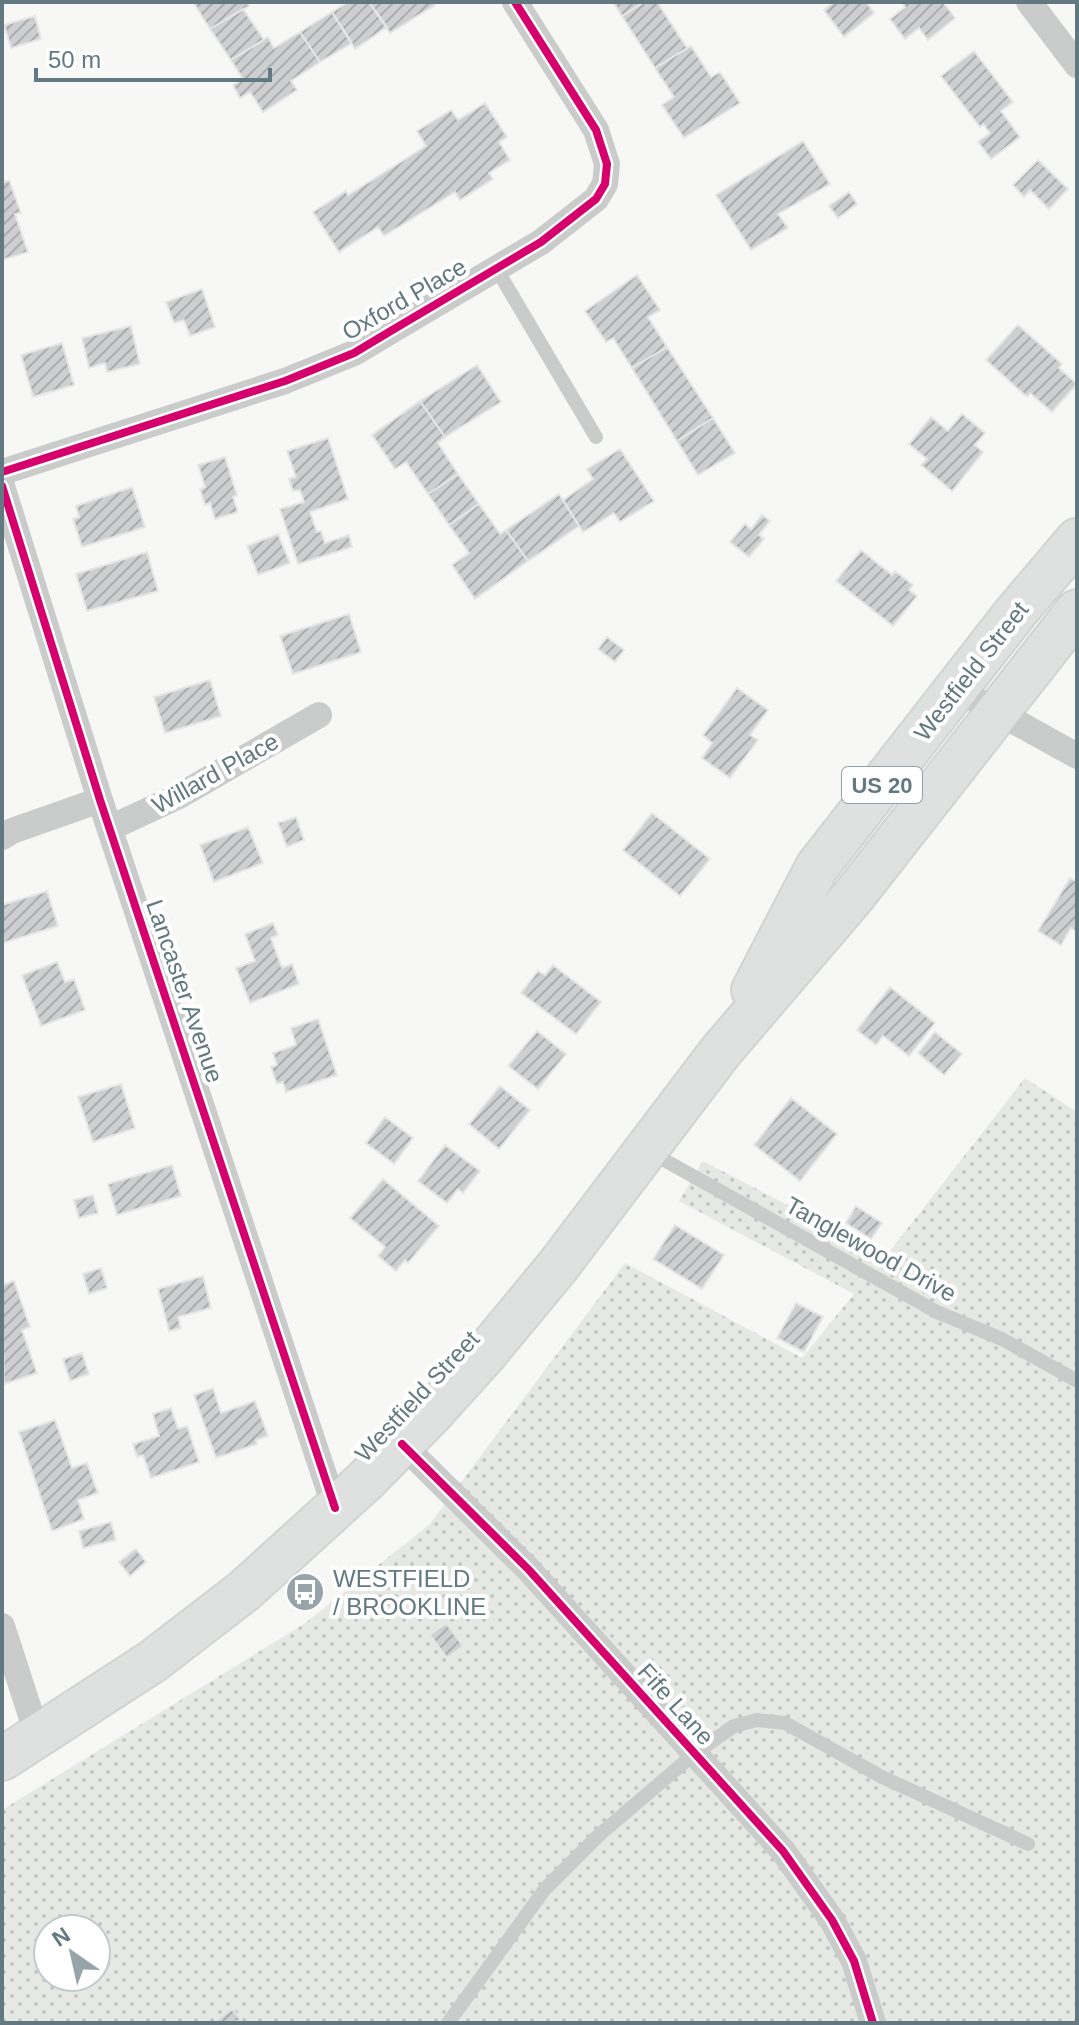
<svg xmlns="http://www.w3.org/2000/svg" width="1079" height="2025" viewBox="0 0 1079 2025" font-family="Arial,sans-serif">
<style>
.park{fill:url(#park-dots);fill-rule:evenodd}
.building{fill:url(#building-hatch);stroke:#e6e6e6;stroke-width:2}
.lines{fill:none;stroke-linecap:round;stroke-linejoin:round}
.primary-casing{stroke:#d2d3d3;stroke-width:46}
.lane{stroke:#cacccc;stroke-width:14}
.street{stroke:#cacccc;stroke-width:26}
.primary{stroke:#dfe0e0;stroke-width:42}
.cycleway-casing{stroke:#fff;stroke-width:13}
.cycleway{stroke:#d6006c;stroke-width:8}
.labels{text-anchor:middle;dominant-baseline:central;stroke-width:8;stroke-linejoin:round;paint-order:stroke}
.shield{fill:#fff;stroke:#92a1a7;stroke-width:2}
.shield-label{font-size:22px;font-weight:bold;fill:#637981}
.street-label{font-size:24px;fill:#637981;stroke:#fff}
.poi-label{font-size:24px;fill:#637981;stroke:#fff;text-anchor:start}
</style>
<defs>
<pattern id="park-dots" width="8" height="8" patternUnits="userSpaceOnUse" patternTransform="scale(2)"><rect width="8" height="8" fill="#e6e9e3"/><path d="M2 2h.1M6 6h.1" fill="none" stroke="#bec2bd" stroke-width="1.8" stroke-linecap="round"/></pattern>
<pattern id="building-hatch" width="6" height="6" patternUnits="userSpaceOnUse" patternTransform="scale(2)"><rect width="6" height="6" fill="#cdcfd0"/><path d="M-1 1l2-2M0 6l6-6M5 7l2-2" fill="none" stroke="#aaadae"/></pattern>
</defs>
<rect width="100%" height="100%" fill="#f7f7f6"/>
<path class="park" d="M1025,1078L1077,1112V2023H2V1810L304,1624L429,1525L625,1263L802,1358L854,1294L679,1201L703,1161L886,1256ZM48,1929H96V1977H48Z"/>
<path class="building" d="M193,2H246L249,6L210,29Z
M349,2H369L387,27L355,49L332,12Z
M369,2H432L435,5L390,33Z
M613,2H644L622,16Z
M644,2H657L687,48L655,68L622,16Z
M834,2H866L874,13L844,37L824,10Z
M901,2H946L944,3L955,18L928,40L919,28L905,39L890,19L905,7Z
M243,9L264,40L231,60L210,29Z
M332,12L352,43L320,62L300,32Z
M35,16L41,39L11,48L4,25Z
M300,32L320,62L291,81L297,90L263,112L250,92L240,98L233,85L243,79L231,60L268,37L274,48Z
M691,46L711,77L720,72L740,103L684,138L662,105L674,97L655,68Z
M974,51L1013,102L1001,111L1020,137L991,159L978,142L990,133L983,124L980,127L941,76Z
M485,103L507,137L499,142L510,160L489,173L493,179L460,200L455,192L384,236L378,227L339,252L313,212L346,191L348,195L426,146L417,131L451,110L458,120Z
M803,141L830,184L778,214L788,228L751,250L716,195Z
M1038,160L1068,189L1049,209L1030,190L1024,197L1013,185Z
M9,180L21,213L15,214L28,252L2,260V183Z
M849,192L857,204L838,218L829,206Z
M637,275L660,310L648,317L667,347L632,368L613,338L606,342L585,311Z
M202,289L215,327L190,336L184,320L174,323L166,302Z
M1018,325L1062,364L1059,368L1077,384L1052,412L1030,393L1027,397L986,360Z
M131,326L140,364L107,372L105,363L89,368L82,338Z
M62,343L74,385L33,397L21,355Z
M667,347L713,418L677,441L632,368Z
M477,365L501,402L445,437L420,401Z
M420,401L445,437L438,443L458,474L428,494L406,462L395,469L372,435Z
M962,414L985,433L975,445L983,452L952,491L921,465L927,459L909,444L931,417L948,431Z
M713,418L735,453L698,475L677,441Z
M328,438L348,499L310,512L317,532L321,531L325,543L349,535L352,547L298,564L280,509L304,502L300,490L293,491L289,479L296,477L287,451Z
M620,449L654,501L620,522L614,513L583,532L563,500L593,479L587,469Z
M225,457L237,495L233,497L238,512L215,519L210,503L205,505L200,489L205,487L198,465Z
M458,474L479,504L449,525L428,494Z
M132,487L145,527L82,547L73,519L79,517L76,506Z
M559,494L579,526L528,561L506,530Z
M479,504L500,534L506,530L528,561L475,599L452,565L469,553L449,525Z
M762,515L770,521L759,535L764,539L749,557L730,542L745,524L751,529Z
M278,534L290,563L258,575L247,546Z
M861,550L892,575L895,571L913,585L909,590L917,596L893,626L836,581Z
M147,552L158,591L87,611L76,574Z
M349,614L361,652L293,674L280,636Z
M607,637L624,650L615,662L598,649Z
M210,680L221,716L165,733L154,697Z
M737,688L768,710L750,735L758,740L730,778L702,758L712,743L703,735Z
M652,813L710,859L680,896L623,850Z
M296,817L304,840L287,847L278,823Z
M248,827L263,863L214,882L200,845Z
M1070,878L1077,882V932L1071,928L1061,945L1038,931Z
M47,891L58,926L3,943L2,905Z
M273,923L278,935L271,938L282,968L292,964L299,984L250,1003L236,968L255,961L245,934Z
M57,962L65,982L74,979L85,1010L41,1026L22,975Z
M553,965L601,1002L576,1034L521,993L538,971L545,975Z
M890,987L935,1023L909,1056L883,1036L876,1045L857,1030Z
M318,1019L337,1075L286,1092L283,1082L277,1084L271,1067L277,1065L273,1053L296,1045L291,1028Z
M537,1031L566,1054L538,1089L508,1066Z
M935,1032L962,1054L944,1075L918,1053Z
M121,1084L135,1128L93,1142L78,1097Z
M500,1086L530,1110L499,1149L469,1124Z
M791,1098L837,1134L800,1181L754,1145Z
M385,1117L413,1138L394,1164L366,1143Z
M445,1145L480,1171L463,1193L458,1189L447,1203L418,1181Z
M172,1165L181,1196L117,1215L108,1184Z
M383,1179L439,1226L408,1263L405,1260L396,1271L378,1256L385,1247L350,1218Z
M93,1195L98,1213L79,1218L74,1200Z
M856,1206L882,1223L871,1239L846,1223Z
M675,1225L724,1255L702,1289L653,1259Z
M101,1268L107,1288L89,1294L83,1274Z
M203,1276L211,1308L178,1317L181,1328L169,1331L158,1289Z
M14,1281L30,1327L22,1330L37,1373L4,1384L2,1285Z
M796,1303L823,1317L804,1352L777,1338Z
M82,1353L89,1374L70,1381L63,1359Z
M213,1388L221,1413L255,1401L268,1436L256,1440L257,1444L216,1458L194,1395Z
M171,1408L178,1429L187,1426L199,1462L151,1478L143,1455L137,1457L133,1444L159,1436L153,1414Z
M55,1420L72,1468L87,1463L98,1493L78,1500L84,1519L52,1531L19,1432Z
M111,1522L116,1540L83,1548L79,1531Z
M136,1549L146,1562L130,1576L119,1562Z
M446,1623L463,1646L447,1658L430,1635Z
M232,2009L242,2021L218,2023L216,2021Z"/>
<g class="lines">
<g class="primary-casing">
<path id="primary" d="M753,990L817,867L1016,612L1077,540
M2,1759L153,1661L244,1591L365,1481L431,1414L486,1353L558,1266L721,1051L852,898L1077,611"/>
</g>
<path class="lane" d="M496,268L596,437
M648,1151L937,1312L1002,1339L1077,1381
M448,2023L545,1889L598,1836L694,1754L734,1726L757,1720L785,1723L882,1777L1028,1844"/>
<path class="street" d="M1029,2L1077,65
M2,472L285,381L354,353L389,332L541,242L596,199L605,184L607,164L596,130L515,2
M2,486L100,800L335,1508
M956,689L1077,756
M110,828L179,796L319,715
M2,837L12,831L100,800
M402,1444L529,1570L783,1851L832,1920L854,1961L873,2023
M2,1626L38,1737"/>
<use href="#primary" class="primary"/>
<g class="cycleway-casing">
<path id="cycleway" d="M2,472L285,381L354,353L389,332L541,242L596,199L605,184L607,164L596,130L515,2
M2,486L100,800L335,1508
M402,1444L529,1570L783,1851L832,1920L854,1961L873,2023"/>
</g>
<use href="#cycleway" class="cycleway"/>
</g>
<defs>
<g id="bus-disc" transform="scale(2)"><circle r="9.5" fill="#97a5aa" stroke="#fff"/><path d="M-5-6H5V4H4V6H2V4H-2V6H-4V4H-5ZM-3.5-4V0h7V-4ZM-3.5 1.2v1.5H-2V1.2ZM2 1.2v1.5H3.5V1.2Z" fill="#fff"/></g>
</defs>
<g fill-rule="evenodd">
<use href="#bus-disc" x="305" y="1592"/>
</g>
<g class="labels">
<rect class="shield" x="842" y="767" width="80" height="36" rx="6"/>
<g class="shield-label">
<text x="882" y="785">US 20</text>
</g>
<g class="street-label">
<text transform="translate(404 299) rotate(-30)">Oxford Place</text>
<text transform="translate(971 671) rotate(-52)">Westfield Street</text>
<text transform="translate(215 773) rotate(-29)">Willard Place</text>
<text transform="translate(185 991) rotate(71)">Lancaster Avenue</text>
<text transform="translate(871 1249) rotate(29)">Tanglewood Drive</text>
<text transform="translate(417 1396) rotate(-47)">Westfield Street</text>
<text transform="translate(676 1704) rotate(48)">Fife Lane</text>
</g>
<g class="poi-label">
<text x="333" y="1578">WESTFIELD<tspan x="333" dy="28">/ BROOKLINE</tspan></text>
</g>
</g>
<rect width="1079" height="2025" fill="none" stroke="#637981" stroke-width="8"/>
<g transform="translate(72 1953) rotate(326)"><circle r="38" fill="#ffffff" stroke="#c1c9cd" stroke-width="2"/>
<path d="M0-6L14 30L0 20L-14 30Z" fill="#97a5aa"/>
<text y="-12" font-size="22" font-weight="bold" text-anchor="middle" fill="#637981">N</text>
</g>
<path d="M36 68v12h234v-12" fill="none" stroke="#637981" stroke-width="4"/>
<text x="48" y="68" font-size="24" fill="#637981" stroke="#ffffff" stroke-width="6" paint-order="stroke">50 m</text>
</svg>
